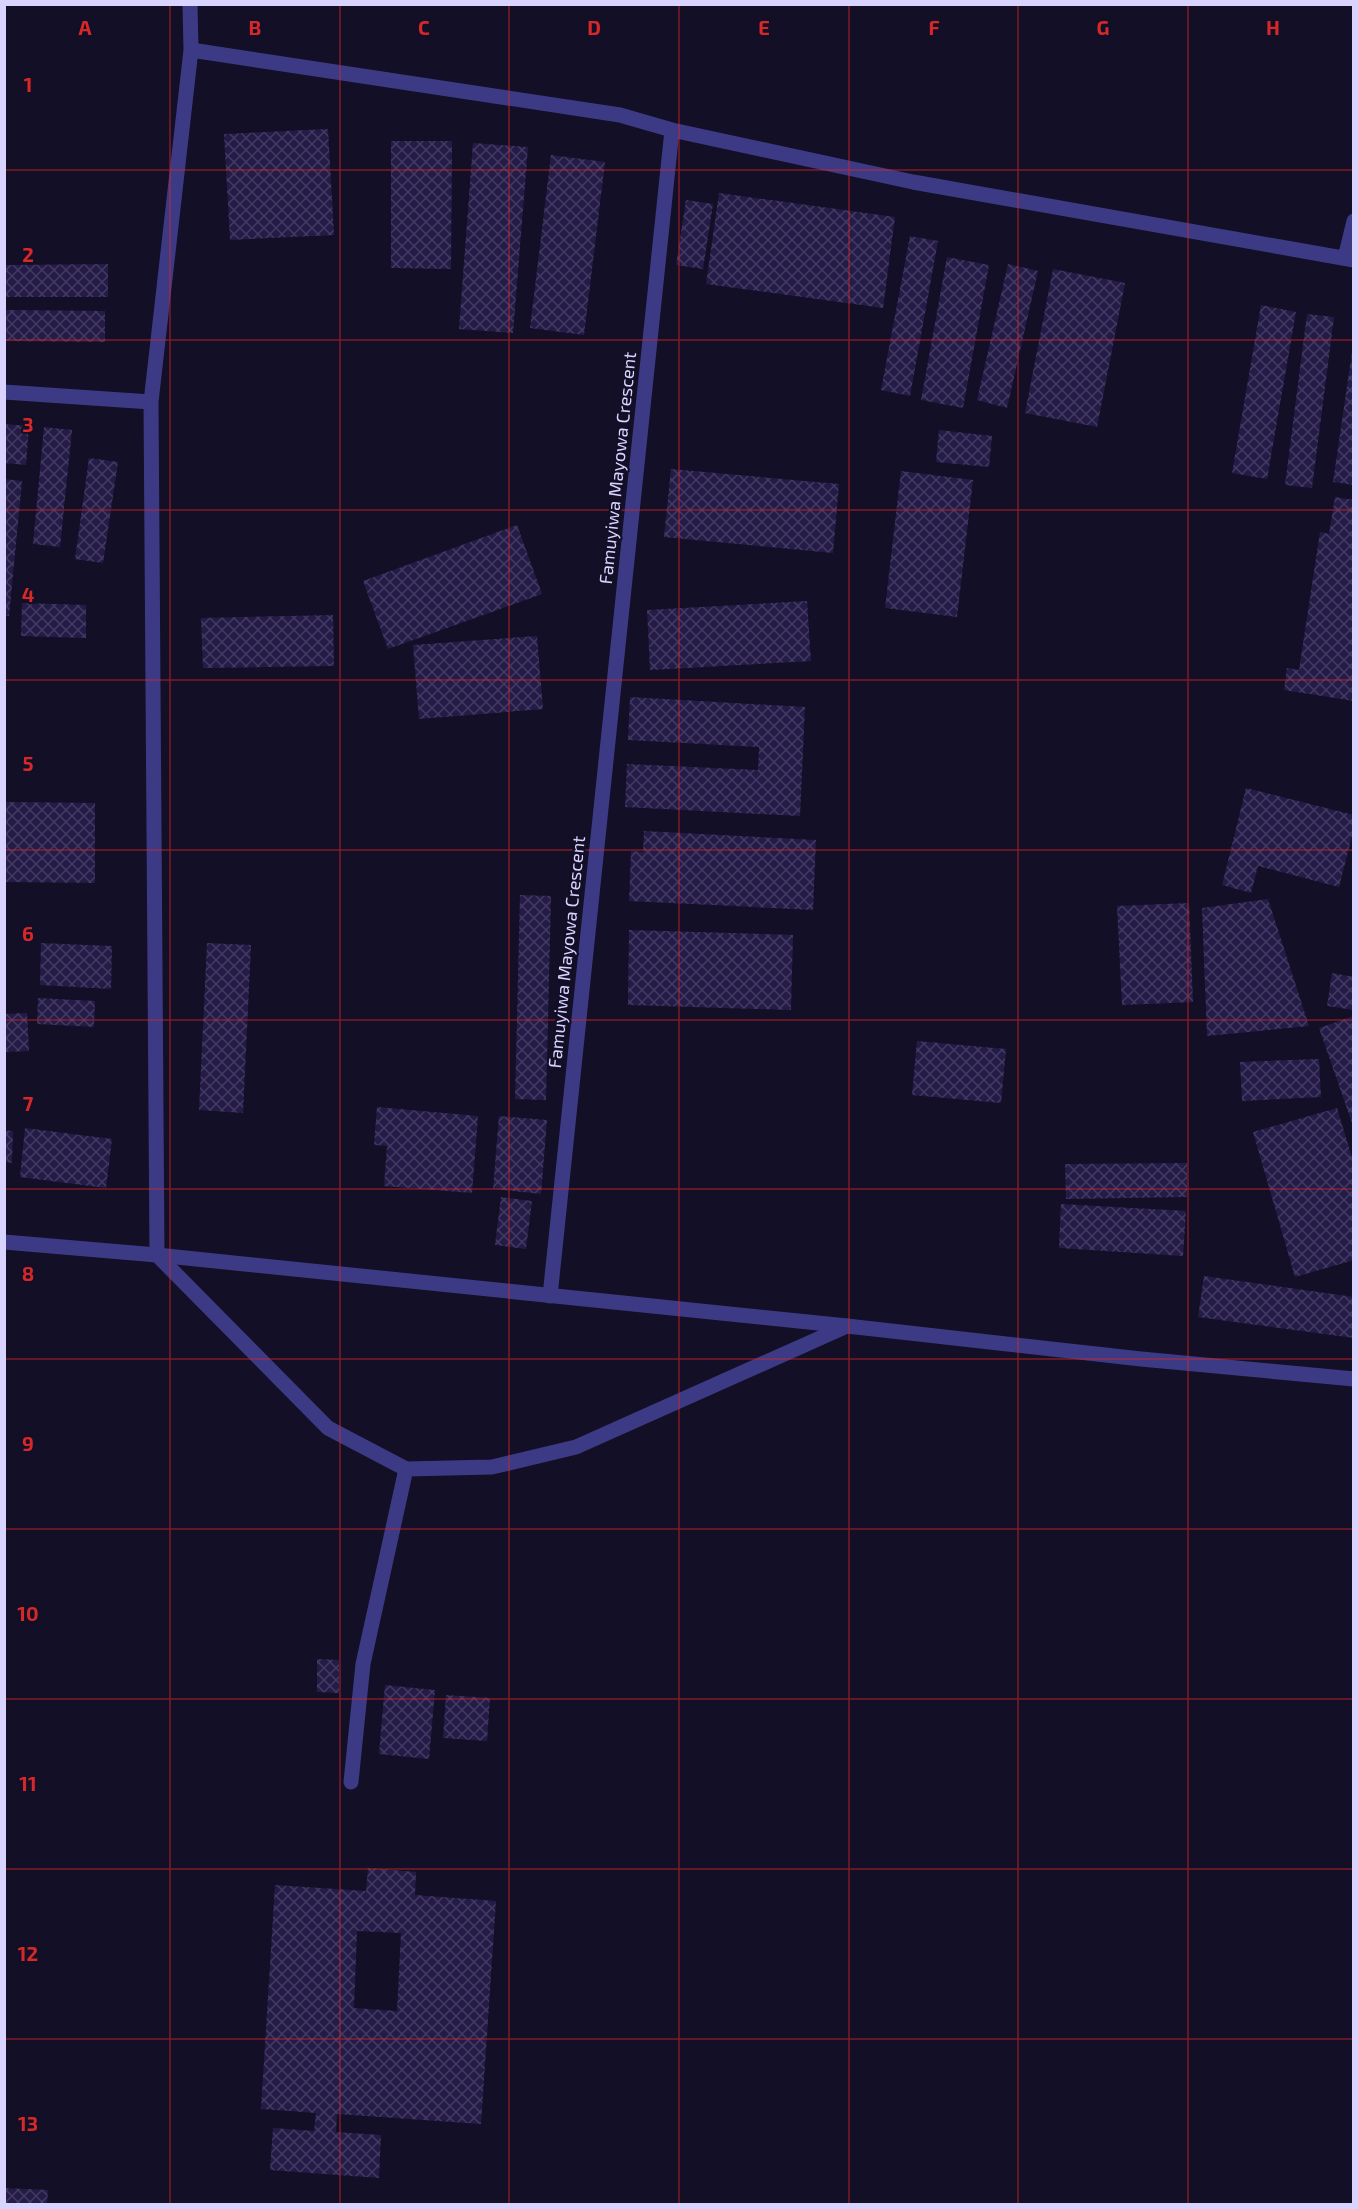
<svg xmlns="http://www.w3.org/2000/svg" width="1358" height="2209" viewBox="0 0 1358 2209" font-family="'Exo 2',sans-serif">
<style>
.building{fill:url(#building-cross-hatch);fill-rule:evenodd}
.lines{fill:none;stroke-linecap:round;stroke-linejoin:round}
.service{stroke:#3d3a85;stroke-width:15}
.minor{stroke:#3d3a85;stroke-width:15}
.tertiary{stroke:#3d3a85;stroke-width:15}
.grid{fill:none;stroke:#d62828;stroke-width:1.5;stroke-opacity:0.55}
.labels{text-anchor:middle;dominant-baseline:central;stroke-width:4.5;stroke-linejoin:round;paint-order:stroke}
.street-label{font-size:18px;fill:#d9d4ff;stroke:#130f26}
.grid-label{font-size:20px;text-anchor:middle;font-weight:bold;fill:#d62828;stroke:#130f26;stroke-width:4.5;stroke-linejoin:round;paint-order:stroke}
</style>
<defs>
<pattern id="building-cross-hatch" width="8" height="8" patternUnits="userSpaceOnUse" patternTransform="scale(1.5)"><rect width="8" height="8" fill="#241b47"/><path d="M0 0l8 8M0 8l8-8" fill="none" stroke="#433b63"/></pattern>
</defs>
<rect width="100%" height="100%" fill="#130f26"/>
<path class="building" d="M328,129L334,235L230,240L224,134Z
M391,141H452L451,269L391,268Z
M473,143L528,147L513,333L459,329Z
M551,155L605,162L584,335L530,328Z
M719,193L895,217L883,308L706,284Z
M686,200L713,204L703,269L676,265Z
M910,236L938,241L910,396L881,390Z
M947,257L989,265L963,408L921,400Z
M108,264V297H4V265Z
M1008,264L1038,271L1007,408L977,400Z
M1053,269L1125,283L1097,427L1025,413Z
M1261,305L1296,312L1267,479L1232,473Z
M4,310L105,311V342L4,341Z
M1307,314L1334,317L1312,488L1285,485Z
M1352,352L1354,353V485L1333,482Z
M4,424L29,426L26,465L4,463Z
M44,427L72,430L60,547L33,544Z
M939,430L992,436L989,467L936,462Z
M89,458L118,462L103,563L75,559Z
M671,469L839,484L833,553L664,537Z
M901,471L973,480L957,617L885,608Z
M4,479L22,481L9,616H4Z
M1335,497L1354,500V701L1284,690L1287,668L1299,670L1320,532L1329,534Z
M517,525L542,594L388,649L363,581Z
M807,601L811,661L650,670L647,610Z
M22,603L86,605V638L21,636Z
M333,615L334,666L203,668L201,618Z
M537,636L543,709L419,719L413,645Z
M630,697L805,707L800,816L625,807L627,764L758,770L759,747L628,740Z
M1246,788L1354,815V828L1339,887L1258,866L1251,893L1222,885Z
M4,802L95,803V883L4,882Z
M644,831L816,840L813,910L629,901L631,851L643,852Z
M520,895L551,896L546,1100L515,1099Z
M1268,899L1309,1026L1207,1036L1202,908Z
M1189,903L1193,1002L1122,1005L1117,906Z
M629,930L793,935L791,1010L628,1005Z
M41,943L112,946L111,989L40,985Z
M207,943L251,945L243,1113L199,1110Z
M1332,973L1354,977V1010L1327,1006Z
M38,998L95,1001L94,1027L37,1024Z
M27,1013L29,1051L4,1052V1014Z
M1354,1016V1126H1353L1319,1028Z
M917,1041L1006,1049L1001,1103L912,1095Z
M1319,1059L1321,1097L1242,1101L1240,1062Z
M377,1107L478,1116L472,1193L384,1186L387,1146L374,1145Z
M1337,1108L1354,1164V1260L1295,1277L1253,1132Z
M499,1116L547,1120L541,1194L493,1189Z
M25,1128L112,1139L106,1188L20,1177Z
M4,1130L13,1131L12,1163L4,1162Z
M1187,1163V1197L1066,1199L1065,1164Z
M501,1197L532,1201L526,1249L495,1245Z
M1061,1204L1186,1211L1183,1256L1059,1248Z
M1204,1276L1354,1297V1338L1198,1317Z
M317,1659L339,1660V1693L317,1692Z
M385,1685L435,1690L429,1759L379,1754Z
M446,1695L490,1698L487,1741L443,1738Z
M368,1868L416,1872L415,1895L496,1901L481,2124L337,2114L336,2132L381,2135L379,2178L270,2170L273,2128L314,2131L316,2113L261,2109L275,1885L366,1891ZM357,1931L401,1933L397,2011L354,2008Z
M4,2188L48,2190L47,2204H4Z"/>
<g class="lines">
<path class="service" d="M157,1255L328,1428L406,1469L492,1467L576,1447L847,1326
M351,1782L363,1664L406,1469"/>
<path class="minor" d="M191,50L620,115L672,130L550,1296
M672,130L913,182L1354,260
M1345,258L1354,221
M4,392L151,402
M157,1255L151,402L191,50L190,4"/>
<path class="tertiary" d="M4,1242L157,1255L847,1326L1141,1359L1354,1379"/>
</g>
<path class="grid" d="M170,4V2204M340,4V2204M509,4V2204M679,4V2204M849,4V2204M1018,4V2204M1188,4V2204M4,170H1354M4,340H1354M4,510H1354M4,680H1354M4,850H1354M4,1020H1354M4,1189H1354M4,1359H1354M4,1529H1354M4,1699H1354M4,1869H1354M4,2039H1354"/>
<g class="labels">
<g class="street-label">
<text transform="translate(617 468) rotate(-84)">Famuyiwa Mayowa Crescent</text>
<text transform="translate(566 952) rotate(-84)">Famuyiwa Mayowa Crescent</text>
</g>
</g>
<g class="grid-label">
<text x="85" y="35">A</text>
<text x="255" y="35">B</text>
<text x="424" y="35">C</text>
<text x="594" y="35">D</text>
<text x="764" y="35">E</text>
<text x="934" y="35">F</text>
<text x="1103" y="35">G</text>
<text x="1273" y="35">H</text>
<text x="28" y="92">1</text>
<text x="28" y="262">2</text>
<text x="28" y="432">3</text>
<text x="28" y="602">4</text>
<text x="28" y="771">5</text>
<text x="28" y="941">6</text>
<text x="28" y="1111">7</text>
<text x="28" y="1281">8</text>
<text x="28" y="1451">9</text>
<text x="28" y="1621">10</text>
<text x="28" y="1791">11</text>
<text x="28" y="1961">12</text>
<text x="28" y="2131">13</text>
</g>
<rect width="1358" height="2209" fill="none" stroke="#d9d4ff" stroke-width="12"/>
</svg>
